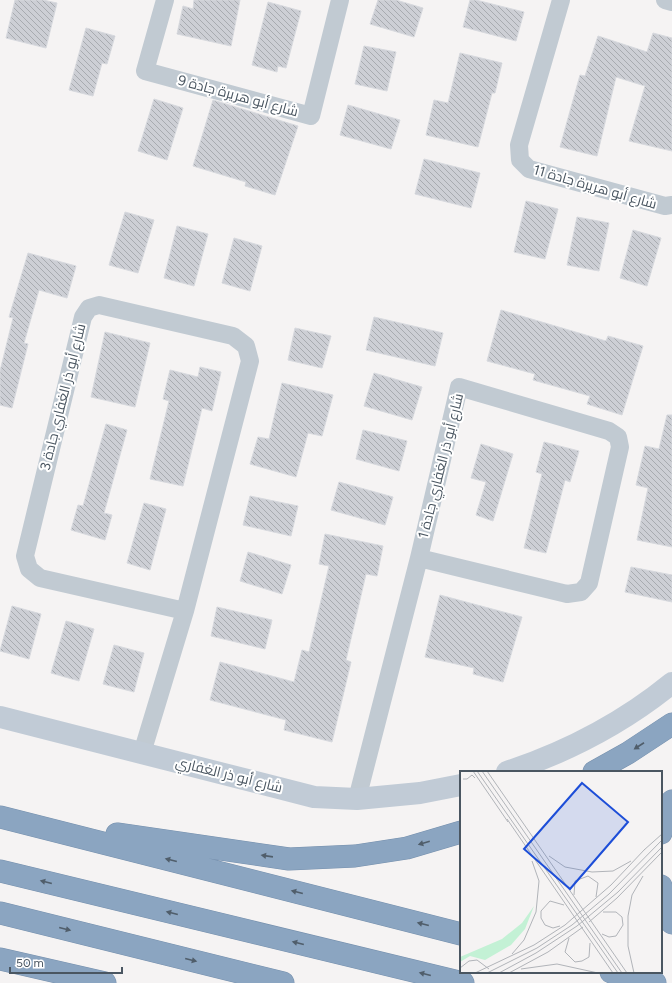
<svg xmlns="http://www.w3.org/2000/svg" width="672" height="983" viewBox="0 0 672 983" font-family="Figtree,Cairo,sans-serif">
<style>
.building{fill:url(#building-back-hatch);stroke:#d7d9de}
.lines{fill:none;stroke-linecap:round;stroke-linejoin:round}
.highway-casing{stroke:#7690ad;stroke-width:23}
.street{stroke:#c1cad2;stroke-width:18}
.secondary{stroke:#c1cbd6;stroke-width:22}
.highway{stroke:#8ba5c1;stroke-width:22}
.oneway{fill:#505e6b}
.labels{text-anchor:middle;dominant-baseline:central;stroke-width:4;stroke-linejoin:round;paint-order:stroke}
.street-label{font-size:14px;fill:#4a5661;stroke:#fff}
.inset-road{fill:none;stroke:#b1b4b9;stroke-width:1}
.view{fill:#1d4ed8;fill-opacity:0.15;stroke:#1d4ed8;stroke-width:2}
.inset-edge{fill:none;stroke:#4a5661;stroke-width:2}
</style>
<defs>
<pattern id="building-back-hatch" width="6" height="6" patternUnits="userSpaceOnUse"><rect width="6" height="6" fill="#cdcfd5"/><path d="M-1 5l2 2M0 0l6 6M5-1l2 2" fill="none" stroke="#a8abb0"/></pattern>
</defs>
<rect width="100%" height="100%" fill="#f5f3f3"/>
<path class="building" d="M15,0H43L57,3L46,48L6,38Z
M194,0H240L231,46L177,34L183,6L193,9Z
M378,0H396L423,8L414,37L370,24Z
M470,0H476L524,12L516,41L463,27Z
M268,2L301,11L286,68L278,66L277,72L252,65Z
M86,28L115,36L107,64L102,63L93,96L69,90Z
M653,33L672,38V151L629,141L645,86L616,77L597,156L560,147L580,75L585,76L598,36L647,52Z
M364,46L396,52L387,91L355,84Z
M460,53L502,63L495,93H492L478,147L426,135L434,100L448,103Z
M154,99L183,108L167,160L138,151Z
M213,100L298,126L275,195L245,186L246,182L193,166Z
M348,105L400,120L391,149L340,135Z
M424,159L480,173L471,208L415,194Z
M526,201L558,209L545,259L514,252Z
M125,212L154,220L138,273L109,265Z
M577,217L609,223L599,271L567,265Z
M177,226L208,234L194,286L164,278Z
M633,230L661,238L647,286L620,278Z
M234,238L262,246L250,291L222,283Z
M28,253L76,266L67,298L39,290L24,343L28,344L12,408L0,405V371L13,318L9,317Z
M501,310L606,341L608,336L643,346L622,415L587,404L590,396L533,380L535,374L487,361Z
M374,317L443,333L435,366L366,350Z
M295,328L331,336L322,368L288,360Z
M105,332L150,343L135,407L91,397Z
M200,367L221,372L212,411L202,408L183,486L150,479L169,401L163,399L170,370L198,377Z
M374,373L422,387L412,420L364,406Z
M282,383L333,395L322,436L308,433L296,477L250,464L258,437L269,439Z
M667,415H672V547L637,540L648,488L636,485L645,446L659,449Z
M106,424L127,430L104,513L112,515L105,540L71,530L78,505L83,506Z
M363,430L407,441L399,471L356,459Z
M544,442L579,451L570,482L565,480L546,553L524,548L542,474L536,472Z
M481,444L513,454L493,521L476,515L486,482L471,478Z
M339,482L393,497L385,525L331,510Z
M250,496L298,506L291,536L243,525Z
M144,503L166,509L150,570L127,563Z
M325,534L383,546L377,576L366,574L346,660L351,662L332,742L284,730L286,720L210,700L220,662L294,682L302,650L309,652L329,566L319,564Z
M248,552L291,565L282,594L240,581Z
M631,567L672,575V602L625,592Z
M440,595L522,617L503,682L473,674L474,668L425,657Z
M12,606L41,614L29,659L0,651Z
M217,607L272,620L265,649L211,636Z
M66,621L94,629L79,681L51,673Z
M114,645L144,653L134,692L103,684Z"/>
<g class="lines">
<g class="highway-casing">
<path id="highway" d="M594,772L628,753L672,724
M0,817L461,934
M661,833L672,801
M117,834L289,859L355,856L407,848L461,832
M0,871L463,983
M661,886L672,923
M0,913L283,983
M0,959L105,983
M611,972L655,983"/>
</g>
<path class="street" d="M165,0L145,71L311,116L340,0
M561,0L519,145L520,160L529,169L665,206L672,205
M665,0L672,2
M142,753L185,611L250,361L246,346L233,336L99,305L89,308L83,317L25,556L29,569L40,578L185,611
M357,799L419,558L459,387L609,431L618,437L620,447L589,583L581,592L567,594L419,558"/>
<path class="secondary" d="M0,717L314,797L357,799L420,793L461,785
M507,772C567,752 623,723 672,683"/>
<use href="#highway" class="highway"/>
</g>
<defs><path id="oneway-solid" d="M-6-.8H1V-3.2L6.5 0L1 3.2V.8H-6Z"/></defs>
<g class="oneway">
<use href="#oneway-solid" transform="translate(639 746) rotate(147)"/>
<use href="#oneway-solid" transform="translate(424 843) rotate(164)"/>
<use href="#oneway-solid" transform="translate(267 856) rotate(-172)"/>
<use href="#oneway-solid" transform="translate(171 860) rotate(-166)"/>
<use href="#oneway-solid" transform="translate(46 882) rotate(-166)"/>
<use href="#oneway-solid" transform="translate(297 892) rotate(-166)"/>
<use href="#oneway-solid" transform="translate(172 913) rotate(-166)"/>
<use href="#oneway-solid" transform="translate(423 924) rotate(-166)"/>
<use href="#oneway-solid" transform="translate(65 929) rotate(14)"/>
<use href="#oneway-solid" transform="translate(298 943) rotate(-166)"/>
<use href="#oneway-solid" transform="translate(191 960) rotate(14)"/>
<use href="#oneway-solid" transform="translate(425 974) rotate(-166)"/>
</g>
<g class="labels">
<g class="street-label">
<text transform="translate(238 96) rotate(15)">شارع أبو هريرة جادة 9</text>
<text transform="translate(595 187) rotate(16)">شارع أبو هريرة جادة 11</text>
<text transform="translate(63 397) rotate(-76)">شارع أبو ذر الغفاري جادة 3</text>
<text transform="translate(441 466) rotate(-76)">شارع أبو ذر الغفاري جادة 1</text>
<text transform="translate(229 775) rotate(14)">شارع أبو ذر الغفاري</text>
</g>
</g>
<g transform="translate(460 771)">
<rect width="202" height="202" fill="#f5f3f3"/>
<path d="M74,135L65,158L51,174L25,189L10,185L0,191V186L42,168L62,152Z" fill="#c3f1d5"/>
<path class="inset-road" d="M13,0L48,51M17,0L158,202M22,0L162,202M27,0L167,202M3,8H7L12,4L15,7M47,48L153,202M184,79L202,63M89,85L105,96L132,101L153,100L171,90M114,124L115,110L128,105L138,112L136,126M129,151L157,127L201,82M100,155L93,157L85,154L81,147V140L90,130L104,134M142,163L149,166L156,165L163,154L162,146L156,141H143M109,167L105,181L115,191L122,190L129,186L130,172M52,183L64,169L76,141L79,110L72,90M0,197L9,190L17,189L29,198M61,198L97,193L138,202M15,202L74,174L105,154L151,114L185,78M27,202L77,177L112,154L149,123L202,69M39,202L76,182L117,155L158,121L202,76M49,202L88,181L123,156M174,202L168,175V145L172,124L183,105"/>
<path class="view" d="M122,12L168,51L110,118L64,78Z"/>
<rect width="202" height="202" class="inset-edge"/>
</g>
<path d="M10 967v6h112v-6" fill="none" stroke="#4a5661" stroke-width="2"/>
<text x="16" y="967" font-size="12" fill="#4a5661" stroke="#ffffff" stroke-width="3" paint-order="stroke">50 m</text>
</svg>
